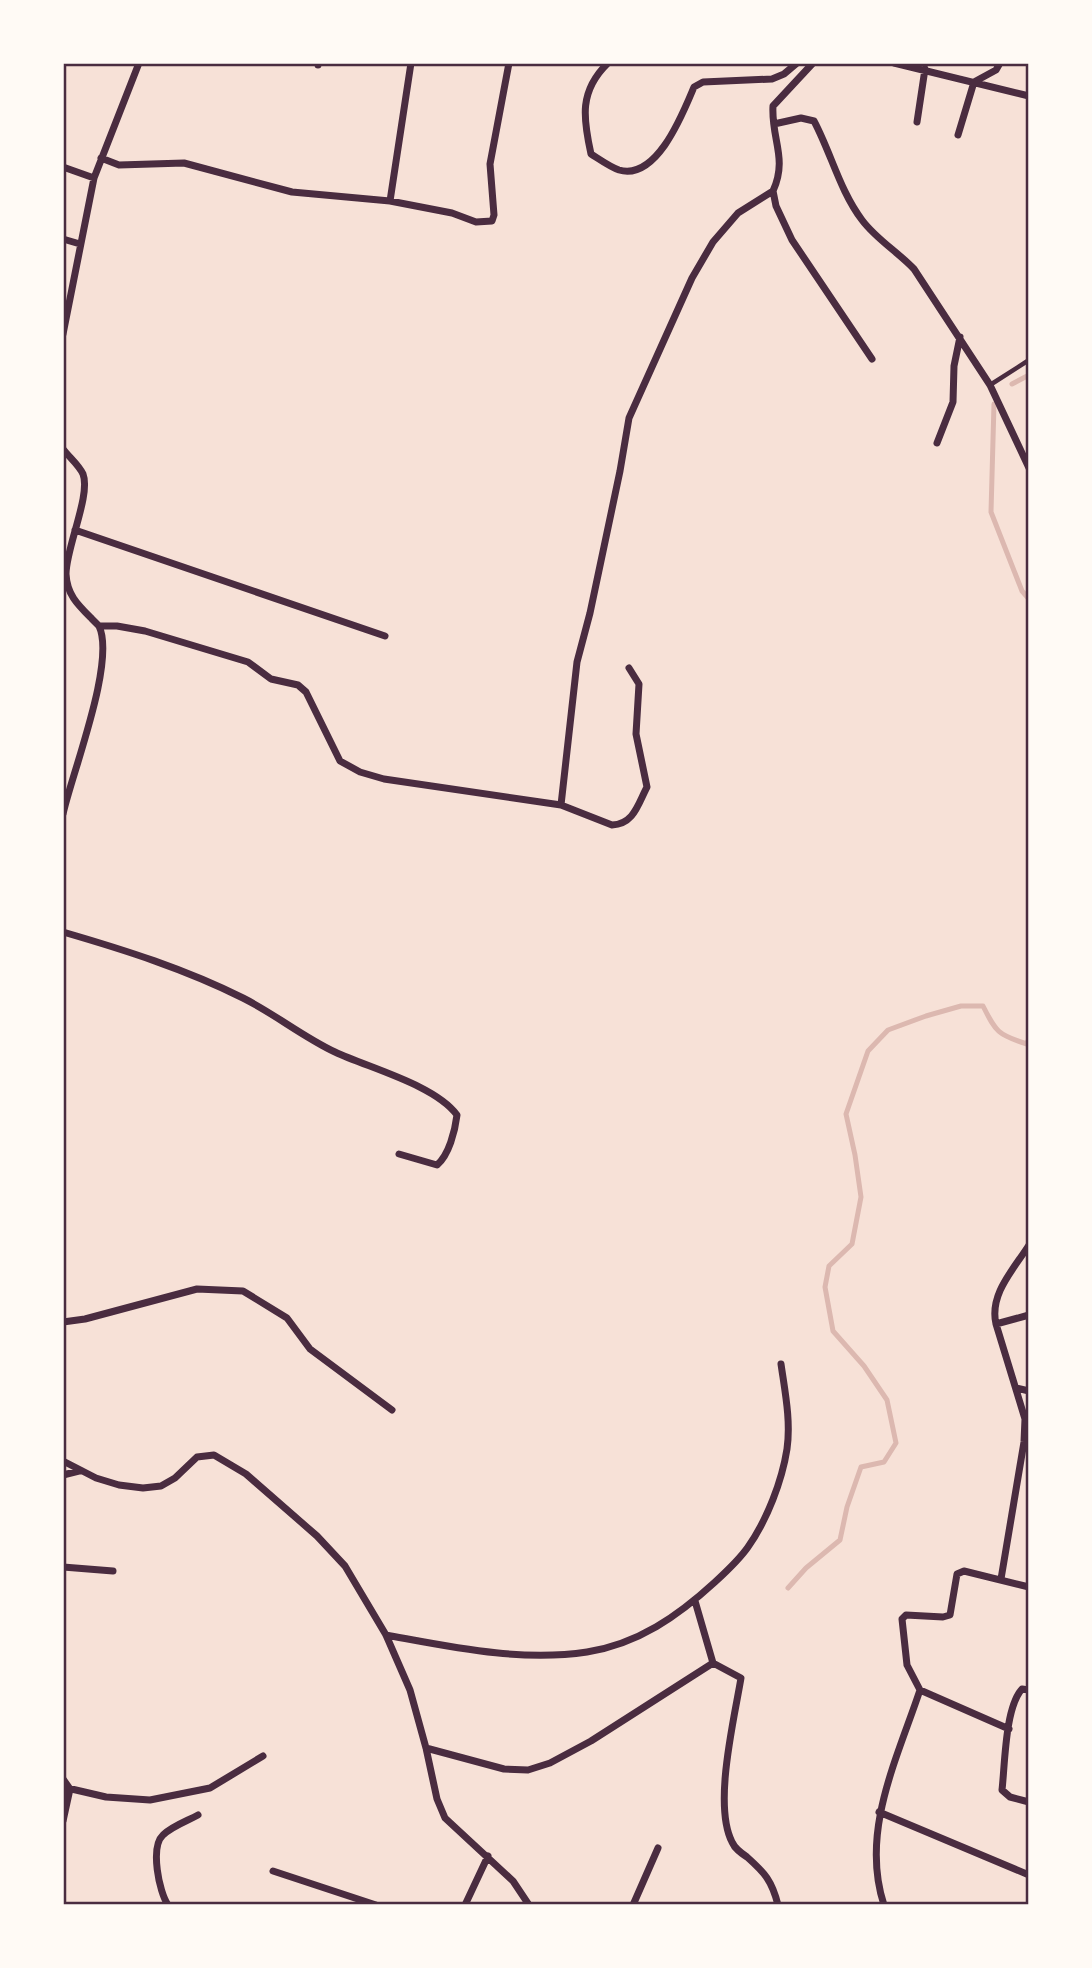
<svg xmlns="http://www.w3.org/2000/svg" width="1092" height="1968" viewBox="0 0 1092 1968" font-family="Montserrat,sans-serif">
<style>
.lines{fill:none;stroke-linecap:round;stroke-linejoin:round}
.stream{stroke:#dcb8b0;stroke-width:5}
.service{stroke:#4a2c40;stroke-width:4.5}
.minor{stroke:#4a2c40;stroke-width:7}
.neatline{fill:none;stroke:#4a2c40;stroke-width:2.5}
</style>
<rect width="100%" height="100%" fill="#f7e1d7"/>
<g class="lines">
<path class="stream" d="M1012,384L1029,375
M994,404L991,512L1022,591L1029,599
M788,1588L806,1568L840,1540L847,1507L861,1467L884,1462L896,1443L887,1400L864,1366L833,1331L825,1287L829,1266L852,1244L861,1197L855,1155L846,1114L868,1051L888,1030L926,1016L961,1006H983C996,1032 998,1035 1027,1044L1029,1038"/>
<path class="service" d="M990,385L1029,360"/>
<path class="minor" d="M608,63C579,91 583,118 591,154C599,159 610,167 619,170C657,181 683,113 694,87L703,82L772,79L784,74L797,63
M894,63L1029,96
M318,65V63
M974,82L996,70L1000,63
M917,122L925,69
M774,124L801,118L814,121C831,153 840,191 862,220C876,239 898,252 914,269L990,385L1029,468
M958,135L974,82
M101,158L119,165L184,163L292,192L390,201L452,213L476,222L492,221L494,215L490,164L509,63
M63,167L94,178
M773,191L776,206L792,240L872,359
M773,191C788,158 771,139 773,106L813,63
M390,201L411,63
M63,239L80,244
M63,334L94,178L139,63
M937,443L953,402L954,366L960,337
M63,449C69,457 79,465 83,474C91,495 66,548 66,574C67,595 78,605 92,619C92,619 99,626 99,626C116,662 72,773 63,814
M75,530L385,636
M99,626H117L145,631L248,662L271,679L298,685L306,692L340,761L360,772L384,779L561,805L612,825C634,824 638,804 647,787L636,734L639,684L629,668
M561,805L577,662L590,613L620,471L629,418L692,278L713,242L738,213L773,191
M63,932C125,950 185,969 243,998C275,1014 303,1037 335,1052C369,1068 435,1085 457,1115C455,1131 449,1155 437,1165L399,1154
M63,1322L85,1319L197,1289L243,1291L287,1318L310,1349L392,1410
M996,1324C989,1294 1014,1269 1029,1245
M1016,1388L1029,1391
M63,1461L96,1478L119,1485L143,1488L161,1486L175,1478L197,1457L214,1455L246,1474L317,1536L345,1566L386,1635L410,1690L426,1748L437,1799L445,1818L513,1881L529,1905
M63,1475L79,1471
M63,1567L113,1571
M1001,1579L1024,1442L1025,1419L996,1324L1029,1315
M695,1601L713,1663
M386,1635C452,1647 520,1662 587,1652C638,1644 678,1616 715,1582C727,1571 739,1560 748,1547C767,1520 782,1481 787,1449C791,1421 785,1392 781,1364
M713,1663L741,1678C734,1720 713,1805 732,1842C735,1849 741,1853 747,1857C765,1873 772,1881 778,1905
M920,1690L1009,1729
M1029,1690L1022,1689C1005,1708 1005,1764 1002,1790L1010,1797L1029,1802
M426,1748L504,1769L528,1770L550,1763L591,1741L713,1663
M63,1779L70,1789L63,1821
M63,1787L106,1797L150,1800L210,1788L263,1756
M879,1812L1029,1875
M273,1871L376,1905
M168,1905C159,1892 150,1847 163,1835C172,1826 187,1821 198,1815
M465,1905L488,1856
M633,1905L658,1848
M884,1905C860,1832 897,1759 920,1690L907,1665L902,1619L906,1615L943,1617L950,1615L957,1574L964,1571L1029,1587"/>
</g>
<rect width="1092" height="1968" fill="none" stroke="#fffaf5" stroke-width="130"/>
<rect x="65" y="65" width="962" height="1838" class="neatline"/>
</svg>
